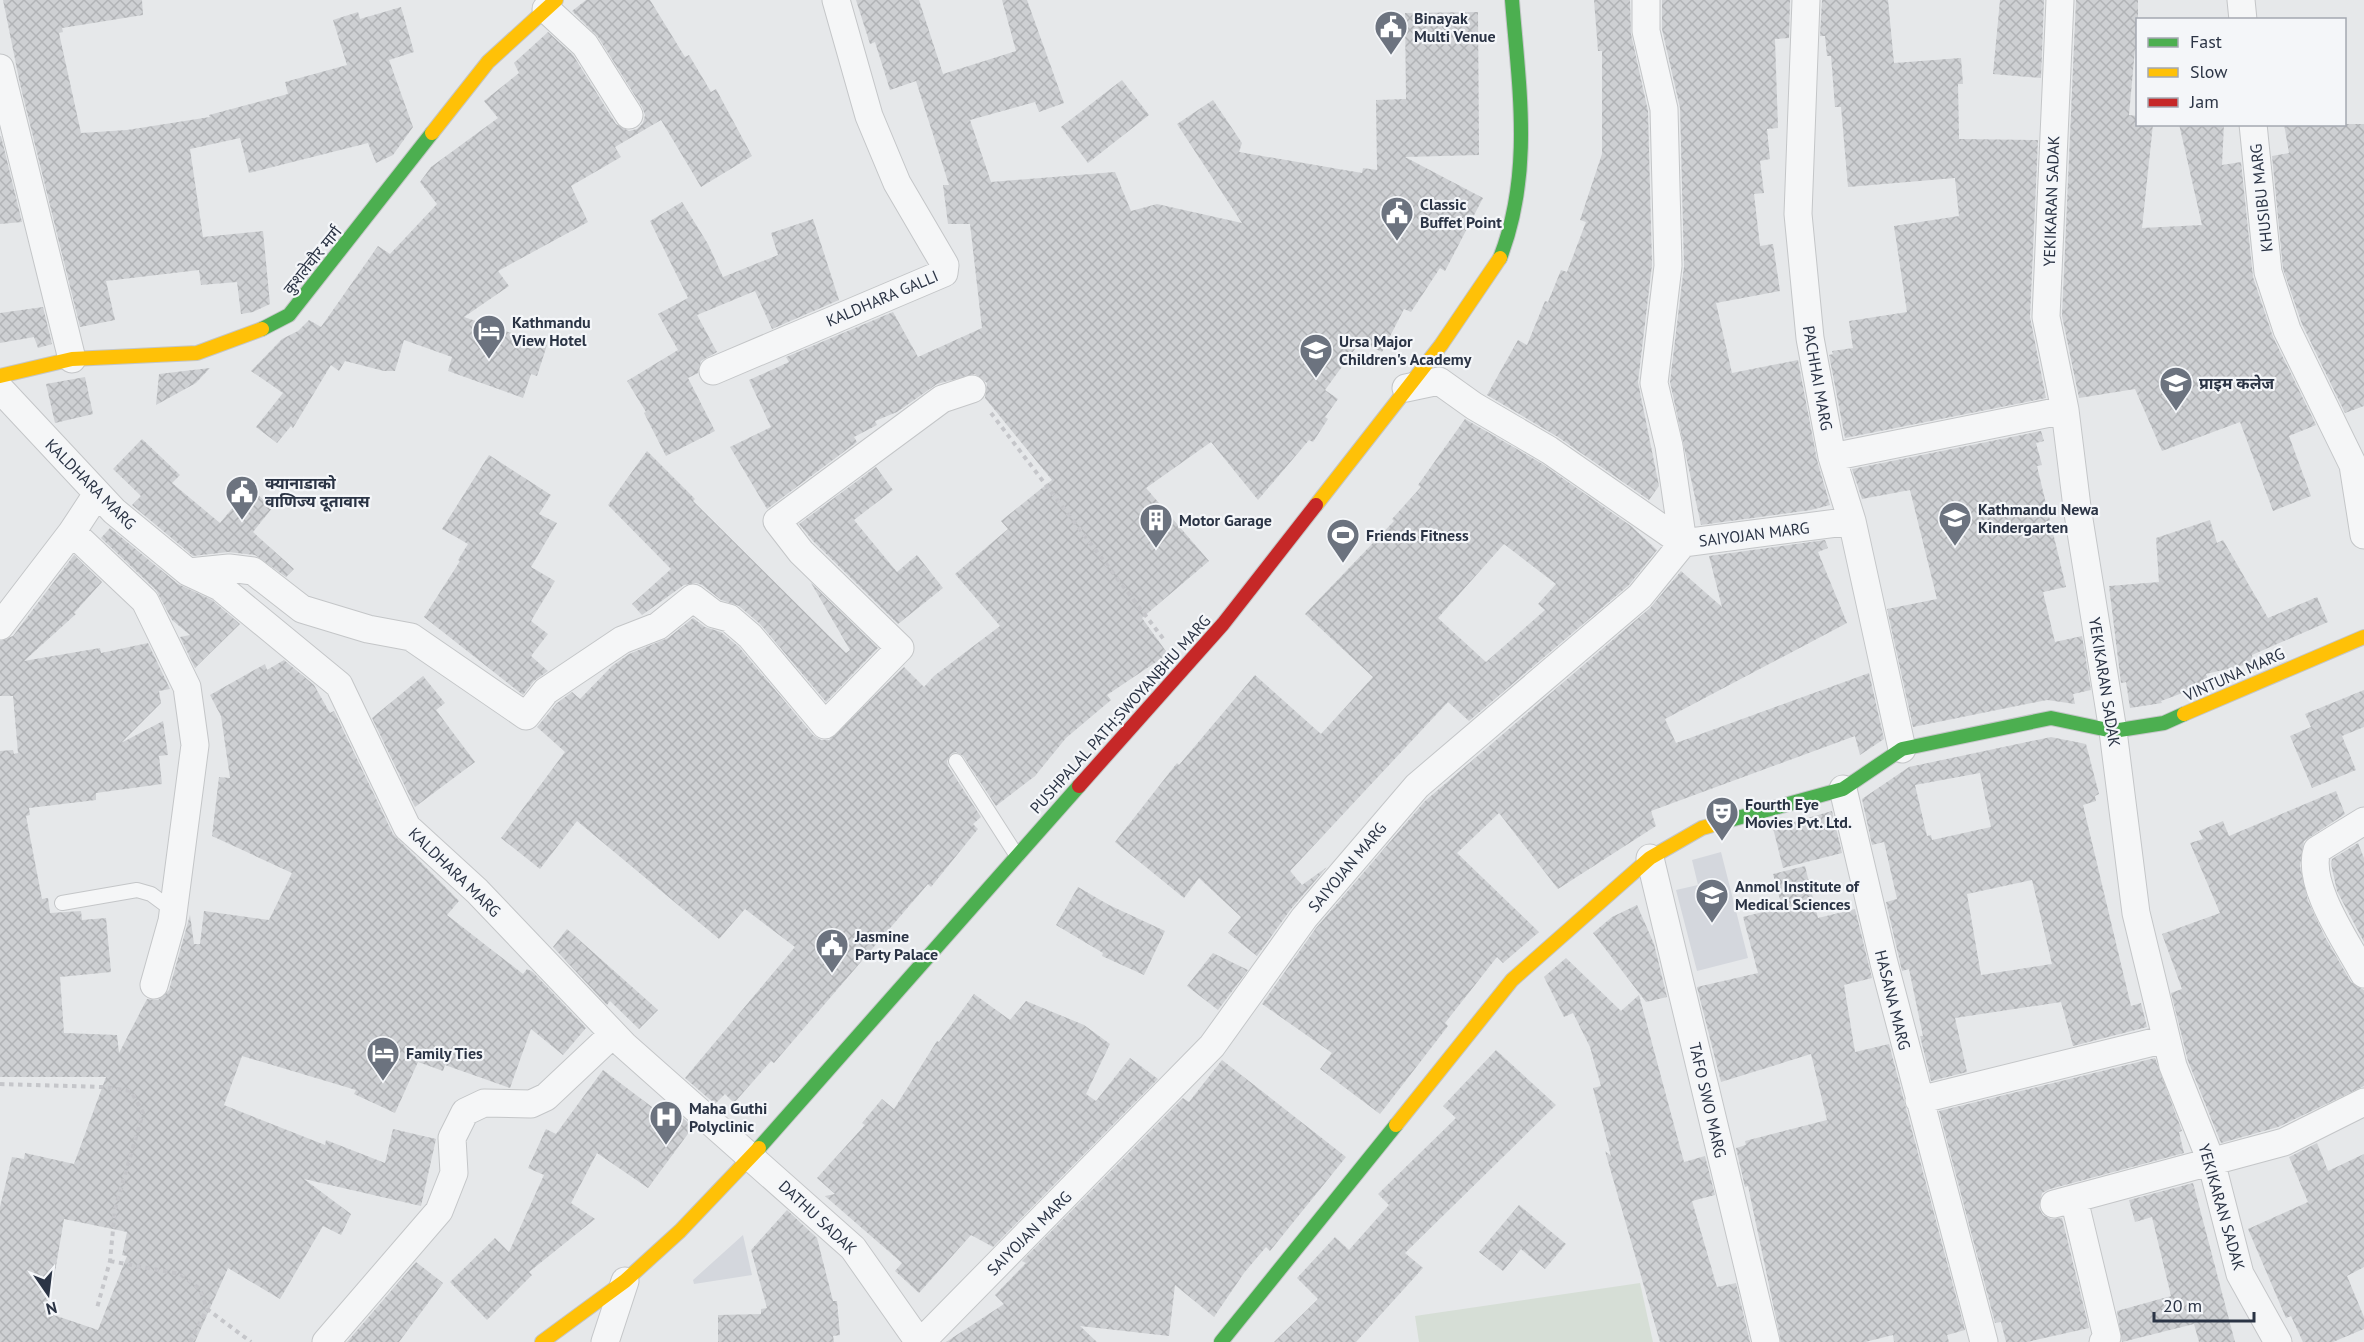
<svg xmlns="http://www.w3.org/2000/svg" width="2364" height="1342" viewBox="0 0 2364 1342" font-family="'PT Sans','Noto Sans Devanagari',sans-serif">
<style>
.built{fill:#d4d7dd}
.pitch{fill:#d6ded6}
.building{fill:url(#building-cross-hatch);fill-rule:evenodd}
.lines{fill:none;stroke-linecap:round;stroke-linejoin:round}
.lane-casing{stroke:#c4c6c8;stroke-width:16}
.street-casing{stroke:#c4c6c8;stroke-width:29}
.fast-casing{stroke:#c4c6c8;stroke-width:16}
.slow-casing{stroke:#c4c6c8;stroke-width:16}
.jam-casing{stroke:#c4c6c8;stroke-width:16}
.path{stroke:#c5c6ca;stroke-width:4;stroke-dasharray:4.5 4.5;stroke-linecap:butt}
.lane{stroke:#f5f6f7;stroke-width:14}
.street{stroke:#f5f6f7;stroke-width:27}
.fast{stroke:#4caf50;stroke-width:14}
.slow{stroke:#ffc107;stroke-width:14}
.jam{stroke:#c62828;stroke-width:14}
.labels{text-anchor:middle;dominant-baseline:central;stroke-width:4.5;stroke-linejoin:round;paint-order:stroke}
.poi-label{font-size:16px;font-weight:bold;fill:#2b3445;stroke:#f4f6f9;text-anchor:start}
.street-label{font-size:16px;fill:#2b3445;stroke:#f4f6f9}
</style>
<defs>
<pattern id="building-cross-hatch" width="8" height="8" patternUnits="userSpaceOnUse" patternTransform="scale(1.5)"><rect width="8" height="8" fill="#ced0d3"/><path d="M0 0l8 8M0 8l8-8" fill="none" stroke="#b1b3b6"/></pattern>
</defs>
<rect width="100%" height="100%" fill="#e6e8ea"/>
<path class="built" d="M1721,852L1748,958L1697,971L1676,890L1698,885L1692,860Z
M743,1235L752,1275L694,1284L693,1280Z"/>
<path class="pitch" d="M1640,1283L1653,1342H1419L1415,1316Z"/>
<path class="building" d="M3,0H142L143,15L62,28L63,32L59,33L81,133L127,130L210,117L209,115L288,94L285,82L347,65L333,20L358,12L360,19L401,7L414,52L389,60L413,127L393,155L376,163L368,143L249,173L240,138L190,149L203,237L263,231L270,304L253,312L241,314L237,282L201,285L199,270L106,281L115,320L80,327L20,84Z
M586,0H650L685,57L689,55L711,92L716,89L752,156L701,187L661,120L615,147L621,157L571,186L588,222L498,271L509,286L464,317L547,345L537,376L531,374L523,398L448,371L452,357L404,340L395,371H384L345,361L339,371L331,365L293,428L291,426L277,443L256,427L283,393L251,371L282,339L298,331L309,320L321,327L378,246L390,254L437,204L420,182L431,167L498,118L484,101L519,73L514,63L548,32L573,55L616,124L629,131L637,129L643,123L645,115L642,107L598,37L572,11Z
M856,0H919L943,74L1016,51L1002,0H1027L1064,103L1039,112L1035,102L970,120L991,182L1115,172L1131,211L1157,204L1242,223L1177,124L1213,100L1242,143L1239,152L1362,173L1363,168L1377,170L1376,100L1406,99L1405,13L1478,12L1479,155L1405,157L1483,198L1445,271L1440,268L1411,312L1404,309L1382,352L1360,342L1325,390L1338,399L1325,417L1328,419L1313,442L1309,440L1258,500L1211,442L1146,488L1209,561L1142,618L1168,654L1107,695L1111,700L1066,738L1035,776L996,806L963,756L956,752L951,754L947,761L948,766L981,817L973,824L978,829L931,887L928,884L774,1063L771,1061L734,1103L725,1094L715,1104L685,1078L795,947L745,909L719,939L577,821L540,869L501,838L565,752L537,727L557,703L572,692L580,699L612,666L629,654L668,638L693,618L705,627L721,632L739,647L813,735L821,740H829L904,667L924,687L934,676L1000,626L955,574L1008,529L1001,521L1052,480L985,398L987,383L975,374L937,384L897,412L875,421L877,425L854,437L857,442L767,509L730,447L771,427L749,380L789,362L786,357L893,312L918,357L982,328L970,224H948L943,185H949L916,81L890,90L875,42L870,44Z
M1594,0H1630L1631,34L1648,111L1652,265L1638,382L1659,486L1649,500L1558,437L1487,395L1518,340L1527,345L1545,301L1548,302L1561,270L1567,272L1586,222L1580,220L1602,154V51H1598Z
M1662,0H1790L1789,38L1775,39L1778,128L1767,129L1770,159L1760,161L1764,193L1754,194L1760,246L1773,244L1780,291L1716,303L1732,373L1798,360L1817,460L1830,505L1811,510L1701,525L1670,382L1684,266L1680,108L1662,29Z
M1822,0H1888L1894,63L1961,58L1963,84H1958L1959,139L2038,140L2030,317L2046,398L1845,438L1829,355L1833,354L1832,351L1853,348L1849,321L1907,312L1894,226L1959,216L1955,178L1848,187L1841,107H1835L1831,56H1827L1825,36H1820Z
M2000,0H2044L2041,78L1993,74Z
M2076,0H2138V49H2135L2129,115L2138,116V124H2153L2142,228L2202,225L2179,124H2224L2222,165L2241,162L2253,277L2273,337L2316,425L2289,436L2311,496L2273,511L2240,422L2162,451L2135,389L2079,398L2062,316Z
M1122,80L1149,115L1088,163L1061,127Z
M2284,124H2364V406L2345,413L2302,324L2283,269L2272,156L2289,153Z
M0,136H1L22,222L0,224Z
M682,202L708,244L723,277L778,255L771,233L813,219L839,300L772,329L755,291L697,315L717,352L701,361L698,373L688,378L715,431L666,456L644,413L646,412L627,381L678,350L658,314L688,298L690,302L650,221Z
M43,307L52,344L38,348L34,337L0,343V313Z
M210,368L196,383L156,405L159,374Z
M85,377L93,414L55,423L46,384Z
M1465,419L1541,463L1631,526L1657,550L1629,585L1469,721L1448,702L1290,871L1302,885L1327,867L1291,909L1257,956L1228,933L1241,917L1199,878L1184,898L1115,842L1177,763L1179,765L1255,675L1321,734L1373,677L1305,614L1394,521L1392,519L1421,487L1418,485ZM1504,544L1556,584L1538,604L1545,610L1486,662L1438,618Z
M2041,431L2044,441L2036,443L2042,465L2037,466L2066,587L2043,592L2055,642L2082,636L2091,690L2073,694L2075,704L2047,700L1913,727L1887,609L1937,599L1910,490L1862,499L1852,469Z
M142,439L180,475L172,483L220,523L249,488L273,507L253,532L294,569L286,577L255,555L228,552L193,556L132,505L141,496L113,469Z
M647,451L695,499L693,501L846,653L850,650L811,583L878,648L826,702L760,624L739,606L721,600L702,585L696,583L684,585L642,615L632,604L671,569L608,505Z
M489,455L551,495L539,514L557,523L531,567L555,581L531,621L548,634L531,656L548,671L534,681L523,695L424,617L460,561L458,560L468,544L442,529Z
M876,467L893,490L854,520L897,572L917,555L943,588L898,624L813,541L799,524Z
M2210,520L2217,543L2223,540L2268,618L2317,597L2328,622L2252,655L2253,663L2206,674L2209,683L2161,701L2162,703L2130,708L2126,682L2121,683L2109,586L2159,582L2156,538Z
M110,528L178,584L212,600L240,624L195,668L180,637L190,635L172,620L156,590L101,538Z
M1825,540L1828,548L1818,552L1847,623L1665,719L1676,743L1869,673L1884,739L1860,755L1855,736L1651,811L1656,826L1558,889L1499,813L1457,853L1539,932L1503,963L1497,957L1445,1023L1448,1026L1380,1114L1320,1069L1332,1053L1262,1004L1316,928L1425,801L1650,608L1681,571L1722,607L1709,556Z
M74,555L102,582L74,613L76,614L24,661L100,648L101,653L148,643L170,689L159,691L161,703L121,743L163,721L168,755L159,756L162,784L96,793V800L29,808L30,815L26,816L42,899L48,898L50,913L81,911L82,920L106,918L111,972L60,977L64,1033L117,1035L119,1053L147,999L158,1000L169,990L190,915L194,944H200L204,911L269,920L292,873L212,836L219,777L230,778L221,716L210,695L265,664L267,670L284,660L314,685L330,713L334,711L393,834L459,901L447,915L523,974L527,969L533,972L586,1028L563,1055L531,1029L510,1088L445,1065L443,1071L418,1062L395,1113L354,1094L356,1090L242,1056L224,1105L325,1145L326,1140L385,1163L393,1129L436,1139L421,1206L304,1179L351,1214L341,1235L323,1226L280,1299L228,1268L195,1342H0V1207L12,1157L24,1159L25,1153L74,1164L106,1077H0V751L13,750L14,754L18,753L13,696H0V641L13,636ZM64,1219L127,1232L122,1255L127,1256L98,1330L48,1313Z
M423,676L445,703L436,710L475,762L415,807L372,718Z
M2364,690V727L2342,736L2356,770L2312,788L2290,736L2311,727L2305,714Z
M2051,737L2086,744L2099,794L2095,796L2096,801L2083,805L2131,1006L2141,1003L2147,1027L2073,1046L2061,1002L1955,1018L1967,1072L1931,1081L1920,1036H1923L1909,969L1902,971L1886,902L1897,899L1884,842L1872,845L1862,799L1909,767ZM1980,773L1991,827L1932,840L1931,835L1927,836L1915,785ZM2032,880L2052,964L1981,975L1967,894Z
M2336,791L2345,814L2304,841L2300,866L2308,901L2325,937L2351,982L2364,990V1086L2278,1127L2221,1143L2188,1061L2171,993L2182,989L2162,934L2220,913L2190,843L2203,839L2199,831L2223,821L2229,836Z
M1832,811L1842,853L1783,868L1773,828Z
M2358,843L2364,858V942L2337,891L2331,864L2332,859Z
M1805,866L1818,918L1855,909L1872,978L1844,985L1855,1052L1889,1044L1965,1330L1947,1335L1949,1342H1894L1893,1335L1865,1342H1781L1748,1186L1745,1187L1736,1148L1746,1145L1745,1141L1827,1120L1811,1054L1721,1082L1697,987L1758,973L1743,917L1782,907L1773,874Z
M1078,887L1109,905L1165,931L1144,975L1102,956L1103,953L1056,925Z
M1637,905L1654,944L1667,997L1646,1002L1593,933L1612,917Z
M567,929L658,1010L639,1029L610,1001L607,1005L553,947Z
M1213,953L1248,970L1218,1010L1187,986Z
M1566,958L1621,1011L1639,995L1684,1162L1705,1156L1715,1195L1692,1201L1717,1287L1736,1283L1750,1342H1660L1605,1151L1611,1156L1593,1088L1601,1086L1590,1047L1573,1013L1564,1017L1544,977Z
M974,994L1010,1020L1026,1001L1084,1025L1110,1044L1086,1094L1096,1101L1130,1058L1158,1079L993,1247L971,1235L919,1293L895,1271L902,1263L825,1196L835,1194L817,1178L865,1125L862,1123L882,1099L894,1109L937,1041L939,1042Z
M1496,1050L1556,1105L1405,1253L1423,1268L1356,1342H1274L1318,1299L1297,1278L1335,1237L1349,1250L1389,1205L1378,1194L1456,1118L1443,1106Z
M2155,1058L2182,1131L2179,1132L2184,1153L2050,1189L2042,1193L2039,1208L2043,1215L2051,1219L2062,1218L2089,1328L2027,1342H2006L2001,1322L1995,1323L1939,1111Z
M1222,1060L1346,1157L1270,1251L1266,1247L1244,1273L1214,1317L1175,1285L1169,1336L1080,1326L1097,1342H946L1004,1304L995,1295L1026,1263L1022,1261L1183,1098L1189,1102Z
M603,1070L656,1110L664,1101L693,1127L648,1188L597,1153L571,1203L595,1219L529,1272L532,1275L487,1320L450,1282L495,1238L509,1252L544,1175L528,1168L546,1129L556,1134Z
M2317,1143L2328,1171L2364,1154V1267L2347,1276L2364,1317V1329L2333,1342H2303L2291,1316L2286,1318L2248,1229L2308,1202L2289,1157Z
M2193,1183L2235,1342H2199L2194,1324L2122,1342L2117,1311L2171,1296L2152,1217L2135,1222L2129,1200Z
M1519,1205L1566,1244L1545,1269L1521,1249L1503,1271L1479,1252Z
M787,1210L817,1238L833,1301H837L840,1335L833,1336L834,1342H718V1315L761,1314V1309L767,1308L751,1250Z
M416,1262L443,1283L399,1342H347Z"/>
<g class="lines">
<g class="lane-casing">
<path id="lane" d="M956,761L1017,856
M62,903L137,890L151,894L174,911"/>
</g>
<g class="street-casing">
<path id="street" d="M1646,0V31L1664,109L1668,266L1654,383L1669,446L1683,543
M1806,0L1798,214L1810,338L1832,457L1852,521L1902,749
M2060,0L2046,317L2065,410L2077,507L2113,731L2136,913L2173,1066L2211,1161L2240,1274L2278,1342
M2241,0L2243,20
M546,9L585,45L629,115
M0,68L72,359
M2253,124L2268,272L2287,330L2353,465L2364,535
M713,371L944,273L945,265L897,183L869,116L836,0
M1406,388L1439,381L1474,406L1549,450L1683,543
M0,389L114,511L188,572L220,587L339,685L407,827L477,891L624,1045L853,1248L919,1342
M1832,457L2065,410
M72,532L145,601L187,687L195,745L172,921L154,985
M189,572L229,568L253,571L302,609L368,629L411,637L526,716L546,691L622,640L658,626L693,598L714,614L729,618L750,636L825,725L900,648L801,552L777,521L942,399L972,389
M0,626L72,532L97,494
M1843,789L1884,963L1984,1342
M2364,821L2317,850C2306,885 2347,942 2364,974
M1650,858L1766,1342
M1919,1100L2166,1039
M2074,1199L2107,1337L2103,1342
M2054,1204L2284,1142L2364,1102
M326,1342L439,1211L454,1173L452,1138L465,1112L484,1103L531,1104L546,1097L613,1034
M605,1342L625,1281
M921,1342L1212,1046L1304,918L1417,786L1640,596L1683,543L1852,521"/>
</g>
<g class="fast-casing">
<path id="fast" d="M1500,258C1533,173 1519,88 1512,0
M262,329L289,315L432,133
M1723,822L1843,789L1902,749L2051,718L2113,731L2164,723L2184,714
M759,1148L1079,786
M1221,1342L1396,1125"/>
</g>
<g class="slow-casing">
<path id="slow" d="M432,133L488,62L556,0
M0,376L72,359L197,353L262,329
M1316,505L1441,345L1500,258
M2184,714L2364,637
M1396,1125L1512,980L1650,858L1702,828L1723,822
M542,1342L625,1281L680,1231L759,1148"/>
</g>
<g class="jam-casing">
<path id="jam" d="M1079,786L1223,624L1316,505"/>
</g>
<path class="path" d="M991,413L1165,641
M0,1084L103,1087L131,1091L143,1113L115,1209L110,1261L97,1308
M110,1261L180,1274L200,1289L207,1309L251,1342
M190,1342L207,1309"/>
<use href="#lane" class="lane"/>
<use href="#street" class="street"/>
<use href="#fast" class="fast"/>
<use href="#slow" class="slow"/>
<use href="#jam" class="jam"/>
</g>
<defs>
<g id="civic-pin" transform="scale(1.725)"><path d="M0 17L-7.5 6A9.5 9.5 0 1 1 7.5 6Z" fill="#6c737f" stroke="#f4f6f9"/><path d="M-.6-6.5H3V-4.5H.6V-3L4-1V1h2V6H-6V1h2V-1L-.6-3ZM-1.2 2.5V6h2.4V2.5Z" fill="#fff"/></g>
<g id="hotel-pin" transform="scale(1.725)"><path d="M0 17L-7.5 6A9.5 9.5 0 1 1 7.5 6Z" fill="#6c737f" stroke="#f4f6f9"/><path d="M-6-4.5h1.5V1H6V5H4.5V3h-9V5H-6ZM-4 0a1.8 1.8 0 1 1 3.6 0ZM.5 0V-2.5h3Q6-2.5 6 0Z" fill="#fff"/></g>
<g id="school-pin" transform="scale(1.725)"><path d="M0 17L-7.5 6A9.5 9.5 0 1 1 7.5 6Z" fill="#6c737f" stroke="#f4f6f9"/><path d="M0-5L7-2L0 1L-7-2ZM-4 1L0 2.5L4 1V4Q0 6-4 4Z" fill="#fff"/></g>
<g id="building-pin" transform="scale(1.725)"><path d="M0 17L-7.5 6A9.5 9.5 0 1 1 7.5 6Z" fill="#6c737f" stroke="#f4f6f9"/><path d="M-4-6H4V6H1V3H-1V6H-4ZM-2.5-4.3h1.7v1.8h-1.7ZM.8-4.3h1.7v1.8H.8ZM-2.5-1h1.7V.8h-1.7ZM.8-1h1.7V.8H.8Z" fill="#fff"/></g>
<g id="stadium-pin" transform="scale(1.725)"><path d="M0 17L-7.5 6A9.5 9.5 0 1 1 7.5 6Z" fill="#6c737f" stroke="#f4f6f9"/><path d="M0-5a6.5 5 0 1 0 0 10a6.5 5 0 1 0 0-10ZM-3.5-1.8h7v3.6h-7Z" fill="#fff"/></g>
<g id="theatre-pin" transform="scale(1.725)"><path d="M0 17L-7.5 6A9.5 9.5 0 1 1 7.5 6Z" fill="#6c737f" stroke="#f4f6f9"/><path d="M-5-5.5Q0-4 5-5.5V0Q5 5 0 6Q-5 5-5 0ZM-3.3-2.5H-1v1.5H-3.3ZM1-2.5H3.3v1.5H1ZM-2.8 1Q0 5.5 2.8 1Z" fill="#fff"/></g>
<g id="university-pin" transform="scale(1.725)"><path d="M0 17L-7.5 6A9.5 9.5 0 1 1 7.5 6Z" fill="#6c737f" stroke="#f4f6f9"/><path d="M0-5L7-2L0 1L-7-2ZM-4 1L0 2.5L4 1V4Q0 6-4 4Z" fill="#fff"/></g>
<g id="hospital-pin" transform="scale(1.725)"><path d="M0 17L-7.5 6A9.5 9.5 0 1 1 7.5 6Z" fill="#6c737f" stroke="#f4f6f9"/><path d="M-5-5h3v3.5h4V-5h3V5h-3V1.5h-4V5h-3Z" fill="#fff"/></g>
</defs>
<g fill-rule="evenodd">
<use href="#civic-pin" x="1391" y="27"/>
<use href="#civic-pin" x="1397" y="213"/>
<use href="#hotel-pin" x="489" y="331"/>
<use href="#school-pin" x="1316" y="350"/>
<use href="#school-pin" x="2176" y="383"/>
<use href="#civic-pin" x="242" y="492"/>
<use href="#school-pin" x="1955" y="518"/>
<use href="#building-pin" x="1156" y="520"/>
<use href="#stadium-pin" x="1343" y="535"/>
<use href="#theatre-pin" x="1722" y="813"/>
<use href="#university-pin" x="1712" y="895"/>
<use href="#civic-pin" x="832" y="945"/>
<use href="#hotel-pin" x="383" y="1053"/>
<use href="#hospital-pin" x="666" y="1117"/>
</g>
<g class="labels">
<g class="poi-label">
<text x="1414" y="18">Binayak<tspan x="1414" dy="18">Multi Venue</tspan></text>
<text x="1420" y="204">Classic<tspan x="1420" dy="18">Buffet Point</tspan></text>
<text x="512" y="322">Kathmandu<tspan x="512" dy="18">View Hotel</tspan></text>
<text x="1339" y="341">Ursa Major<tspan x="1339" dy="18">Children's Academy</tspan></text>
<text x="2199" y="383">प्राइम कलेज</text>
<text x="265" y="483">क्यानाडाको<tspan x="265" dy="18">वाणिज्य दूतावास</tspan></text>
<text x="1978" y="509">Kathmandu Newa<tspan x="1978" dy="18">Kindergarten</tspan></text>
<text x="1179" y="520">Motor Garage</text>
<text x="1366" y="535">Friends Fitness</text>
<text x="1745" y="804">Fourth Eye<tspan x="1745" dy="18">Movies Pvt. Ltd.</tspan></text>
<text x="1735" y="886">Anmol Institute of<tspan x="1735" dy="18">Medical Sciences</tspan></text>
<text x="855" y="936">Jasmine<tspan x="855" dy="18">Party Palace</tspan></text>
<text x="406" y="1053">Family Ties</text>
<text x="689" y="1108">Maha Guthi<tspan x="689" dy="18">Polyclinic</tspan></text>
</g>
<g class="street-label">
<text transform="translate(2261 198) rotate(-96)">KHUSIBU MARG</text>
<text transform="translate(2051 201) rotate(-88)">YEKIKARAN SADAK</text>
<text transform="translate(312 260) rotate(-51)">कुशलेचौर मार्ग</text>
<text transform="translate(882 298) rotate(-23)">KALDHARA GALLI</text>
<text transform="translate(1818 378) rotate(80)">PACHHAI MARG</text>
<text transform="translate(91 484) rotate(45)">KALDHARA MARG</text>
<text transform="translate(1754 534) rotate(-7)">SAIYOJAN MARG</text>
<text transform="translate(2234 674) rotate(-24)">VINTUNA MARG</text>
<text transform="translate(2105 682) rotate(81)">YEKIKARAN SADAK</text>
<text transform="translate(1120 714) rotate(-48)">PUSHPALAL PATH;SWOYANBHU MARG</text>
<text transform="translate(1347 867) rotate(-50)">SAIYOJAN MARG</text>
<text transform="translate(455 872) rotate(44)">KALDHARA MARG</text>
<text transform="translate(1893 1000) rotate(76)">HASANA MARG</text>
<text transform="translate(1708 1100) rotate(77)">TAFO SWO MARG</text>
<text transform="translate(2222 1207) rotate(74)">YEKIKARAN SADAK</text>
<text transform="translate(818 1217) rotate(43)">DATHU SADAK</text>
<text transform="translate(1029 1233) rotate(-45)">SAIYOJAN MARG</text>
</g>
</g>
<rect x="2136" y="18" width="210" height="108" fill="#f4f6f9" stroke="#a4a8b1" stroke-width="1.5"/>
<rect x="2148" y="38" width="30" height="9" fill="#4caf50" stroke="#a4a8b1" stroke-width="1.5"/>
<text x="2190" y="48" font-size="18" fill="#2b3445">Fast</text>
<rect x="2148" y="68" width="30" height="9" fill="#ffc107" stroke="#a4a8b1" stroke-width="1.5"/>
<text x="2190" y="78" font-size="18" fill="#2b3445">Slow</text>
<rect x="2148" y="98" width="30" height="9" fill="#c62828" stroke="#a4a8b1" stroke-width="1.5"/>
<text x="2190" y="108" font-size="18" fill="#2b3445">Jam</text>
<g transform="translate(48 1294) rotate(166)" stroke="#f4f6f9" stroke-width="4.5" paint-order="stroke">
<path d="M0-4.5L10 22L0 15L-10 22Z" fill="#2b3445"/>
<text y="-9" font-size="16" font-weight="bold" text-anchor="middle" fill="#2b3445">N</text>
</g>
<path d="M2154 1312v9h100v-9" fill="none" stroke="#2b3445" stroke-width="3"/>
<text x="2163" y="1312" font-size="18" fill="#2b3445" stroke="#f4f6f9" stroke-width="4.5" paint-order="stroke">20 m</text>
</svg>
